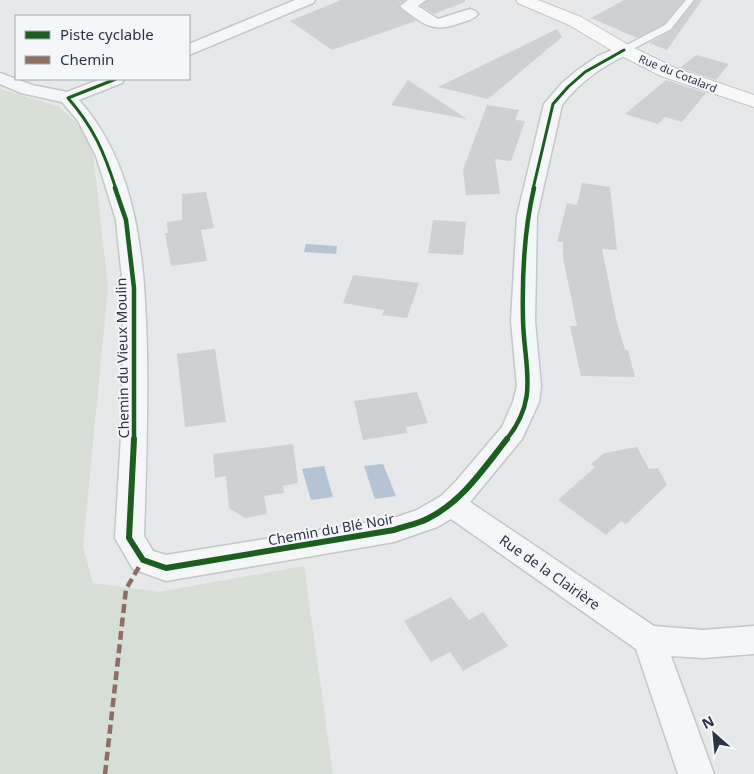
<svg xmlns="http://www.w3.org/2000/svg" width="754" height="774" viewBox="0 0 754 774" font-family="'Noto Sans',sans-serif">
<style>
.green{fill:#d6ded6}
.water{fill:#b4c4d5}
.building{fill:#ced0d3}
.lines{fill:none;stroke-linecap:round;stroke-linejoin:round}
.lane-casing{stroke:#c4c6c8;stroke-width:3}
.street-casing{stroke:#c4c6c8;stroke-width:3}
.secondary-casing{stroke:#c4c6c8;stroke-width:2}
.lane{fill:#f5f6f7;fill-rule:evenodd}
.street{fill:#f5f6f7;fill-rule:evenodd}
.secondary{fill:#f8f8f8;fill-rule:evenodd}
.quiet{stroke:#8d6e63;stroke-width:4.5;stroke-dasharray:9 4.5;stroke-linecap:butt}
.cycleway-far2-casing{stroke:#f4f6f9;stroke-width:5}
.cycleway-far1-casing{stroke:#f4f6f9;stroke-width:8}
.cycleway-casing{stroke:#f4f6f9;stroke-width:9}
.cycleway-far2{stroke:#1b5e20;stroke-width:3}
.cycleway-far1{stroke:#1b5e20;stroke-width:4.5}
.cycleway{stroke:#1b5e20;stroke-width:6}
.labels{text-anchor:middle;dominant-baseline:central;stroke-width:4;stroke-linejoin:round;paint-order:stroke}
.far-street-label{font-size:11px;fill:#2b3445;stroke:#f4f6f9}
.street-label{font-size:14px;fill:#2b3445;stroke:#f4f6f9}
</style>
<rect width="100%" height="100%" fill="#e6e8ea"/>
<path class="green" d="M0,89L58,106L78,124L93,152L108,287L83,547L93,583L159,592L304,566L333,774H0Z"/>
<path class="water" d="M306,244L337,246L336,254L304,252Z
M383,464L396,496L375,499L364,466Z
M324,466L333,497L311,500L302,469Z"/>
<path class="building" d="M341,0H405L399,4V7L416,21L332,50L290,21Z
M428,0H465V2L434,14L421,6Z
M624,0H684L664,24L637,38L591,18Z
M696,0H702L667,50L649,43L672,30Z
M557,29L562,37L488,99L438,87Z
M696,55L729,64L716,80L680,68Z
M408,80L467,119L391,105Z
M666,80L706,93L682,122L665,117L658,124L625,114Z
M487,105L519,110L515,120L525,121L511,161L495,159L500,194L466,195L463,170Z
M582,183L610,187L617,250L602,249L617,323L625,350H628L635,377L581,376L570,326H577L563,258V242H557L567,203L577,205Z
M206,192L214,228L201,230L207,261L171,266L165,233H168L167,222L182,220V194Z
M433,220L466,222L463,255L428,253Z
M353,275L419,283L407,318L382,315L384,310L343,303Z
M215,349L226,422L185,427L177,354Z
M417,392L428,423L406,427L407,433L363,440L354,401Z
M293,444L298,483L283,486L284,493L264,496L267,514L245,518L229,508L226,476L215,478L213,454Z
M637,447L649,469L658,468L667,485L626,524L621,521L606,535L558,500L595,467L591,464L604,453Z
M451,597L469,620L483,612L508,646L463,671L450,652L431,662L404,621Z"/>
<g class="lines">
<g class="lane-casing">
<path id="lane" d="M686,0H694L671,29L627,52H621V48L665,25Z"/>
</g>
<g class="street-casing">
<path id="street" d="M295,0H315L313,3L189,55V44Z
M408,0H426L418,6L438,19L470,9L475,11L478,14C474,19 467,21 460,23C434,33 424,25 403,9L400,6Z
M624,45L630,47L632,50L630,53C603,66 580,81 562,105L537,216L535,321L541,386L539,402L522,439L470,502L654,626L703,630L754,626V654L703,658L671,656L714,774H678L636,649L451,519L437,527L394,542L166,581L133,569L115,538L122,418L123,288L116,220L96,156L78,121L62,102L21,93L0,84V73L32,85L67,92L101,79H124L122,83L79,100C140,169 145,266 147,354C148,415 146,475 144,536L153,551L166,555L394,518L417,510L441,496L457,480L502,427L513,402L517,386L511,321L517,216L544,104L562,83L579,69L598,56Z"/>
</g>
<g class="secondary-casing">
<path id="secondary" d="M516,0H538L581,17L630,46L675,68L754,95V107L661,76L618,54L569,25L518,3Z"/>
</g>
<use href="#lane" class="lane"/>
<use href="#street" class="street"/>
<use href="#secondary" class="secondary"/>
<path class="quiet" d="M105,774L126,589L143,560"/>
<g class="cycleway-far2-casing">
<path id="cycleway-far2" d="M116,189C104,152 94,128 68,98L116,79
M533,189L553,104L568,87L585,72L624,50"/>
</g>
<g class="cycleway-far1-casing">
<path id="cycleway-far1" d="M115,188L126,220L134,288V440
M506,440C540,399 524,367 523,320C522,277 524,230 534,188"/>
</g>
<g class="cycleway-casing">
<path id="cycleway" d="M134,439L129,538L143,560L166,568L394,530C405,526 417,524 427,519C462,502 484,468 507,439"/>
</g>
<use href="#cycleway-far2" class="cycleway-far2"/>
<use href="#cycleway-far1" class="cycleway-far1"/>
<use href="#cycleway" class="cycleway"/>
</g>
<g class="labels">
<g class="far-street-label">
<text transform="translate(678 73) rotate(22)">Rue du Cotalard</text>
</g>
<g class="street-label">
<text transform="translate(122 358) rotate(-91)">Chemin du Vieux Moulin</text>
<text transform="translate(331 529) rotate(-10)">Chemin du Blé Noir</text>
<text transform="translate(550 572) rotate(35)">Rue de la Clairière</text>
</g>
</g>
<rect x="15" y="15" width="175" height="65" fill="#f4f6f9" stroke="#a4a8b1"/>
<rect x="25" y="31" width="25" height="8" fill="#1b5e20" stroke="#a4a8b1"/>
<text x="60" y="40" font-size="15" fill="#2b3445">Piste cyclable</text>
<rect x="25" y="56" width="25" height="8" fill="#8d6e63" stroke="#a4a8b1"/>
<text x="60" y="65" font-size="15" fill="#2b3445">Chemin</text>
<g transform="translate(714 734) rotate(333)" stroke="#f4f6f9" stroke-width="4" paint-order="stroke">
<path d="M0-4L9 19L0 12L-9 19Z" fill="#2b3445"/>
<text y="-8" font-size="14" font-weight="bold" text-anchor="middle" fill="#2b3445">N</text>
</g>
</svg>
